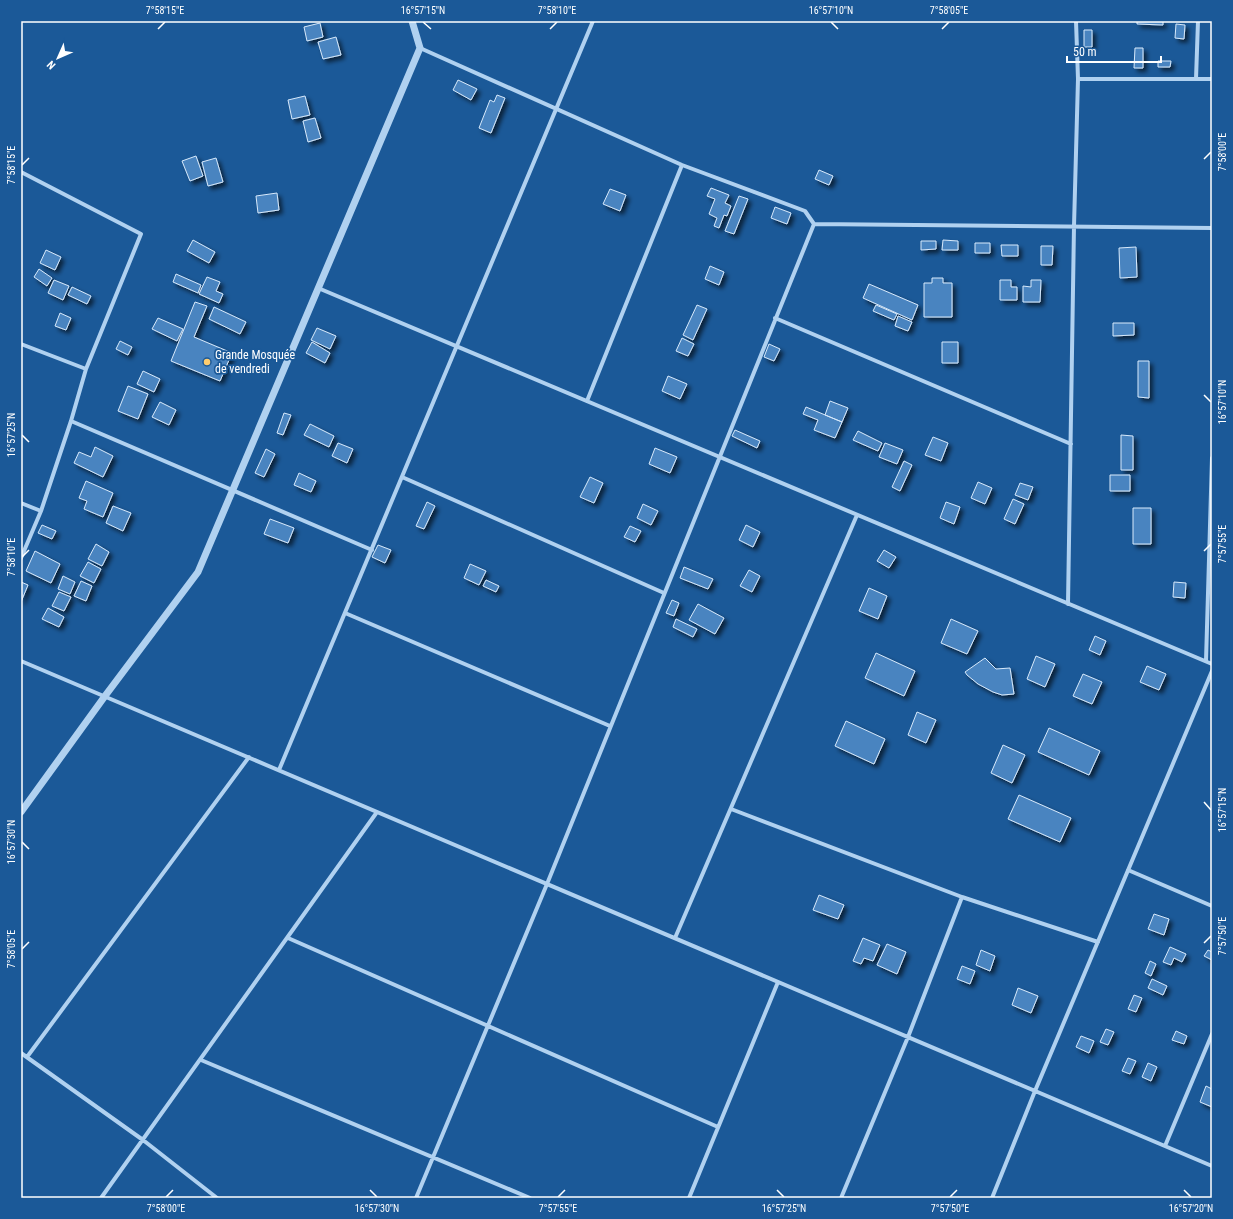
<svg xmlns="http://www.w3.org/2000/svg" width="1233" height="1219" viewBox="0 0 1233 1219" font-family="'Roboto Condensed',sans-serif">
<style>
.building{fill:#4984c0;stroke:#d7e9fb;filter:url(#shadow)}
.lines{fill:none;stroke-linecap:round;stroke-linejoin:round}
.minor{stroke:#b0d1f0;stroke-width:4}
.tertiary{stroke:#b0d1f0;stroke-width:7}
.ticks{fill:none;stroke:#fff;stroke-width:1.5}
.poi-dot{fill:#ffcd6f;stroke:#1b5998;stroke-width:1.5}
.labels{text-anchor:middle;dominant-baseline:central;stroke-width:3.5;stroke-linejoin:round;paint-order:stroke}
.poi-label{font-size:12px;fill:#fff;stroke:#1b5998;text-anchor:start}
.neatline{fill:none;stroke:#fff;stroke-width:1.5}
.ticks-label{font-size:10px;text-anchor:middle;fill:#fff}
</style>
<defs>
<filter id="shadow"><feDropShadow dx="3.5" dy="3.5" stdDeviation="2" flood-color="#0009"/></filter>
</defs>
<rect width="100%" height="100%" fill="#1b5998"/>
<path class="building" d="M1137,21H1163V25L1137,24Z
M320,23L323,37L307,41L304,27Z
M1176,24L1185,25L1184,39L1175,38Z
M1084,30H1092V47H1084Z
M336,37L341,55L323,59L318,42Z
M1135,48H1143V68H1134Z
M1158,61H1171L1170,67H1158Z
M458,80L477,89L471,100L453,90Z
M497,95L505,98L491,133L479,128L490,100L494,102Z
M305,96L310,115L292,119L288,100Z
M315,118L321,138L308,142L303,121Z
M196,156L203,176L190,181L182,161Z
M216,158L223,182L208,186L202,162Z
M819,170L833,176L829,185L815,179Z
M711,188L729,195L725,203L731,206L727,216L724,215L719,228L714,226L717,218L709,214L715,199L707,196Z
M610,189L626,195L620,211L603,204Z
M277,193L279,210L258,213L256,196Z
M739,196L748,199L734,234L725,231Z
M775,207L791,213L787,224L771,218Z
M193,240L215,252L209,263L187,251Z
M943,240L958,241V250H942Z
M921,241H936V249L921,250Z
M975,243H990V253H975Z
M1001,245H1018V256H1002Z
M1041,246H1053L1052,265H1041Z
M1136,247L1137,277L1120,278L1119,248Z
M46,250L61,257L55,270L40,263Z
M710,266L724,272L719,285L705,279Z
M39,269L52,278L47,286L34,277Z
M176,274L201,285L198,293L173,282Z
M207,277L220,282L216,291L223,294L219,303L199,294Z
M932,278H943V283H952V317H924V283H932Z
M54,280L69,286L63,300L48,293Z
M1000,280H1011V287H1017V300H1000Z
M1031,280H1041L1040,302H1023V286L1031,287Z
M869,284L918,305L912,320L863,298Z
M72,287L91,296L87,304L68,295Z
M195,302L207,306L194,337L232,353L220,381L171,361Z
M697,305L707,309L693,340L683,335Z
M876,305L897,314L894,320L873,311Z
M214,307L246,322L240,334L209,319Z
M60,313L71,318L66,330L55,326Z
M898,316L912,322L908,331L895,326Z
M158,318L183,329L177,341L152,329Z
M1113,323H1134V335L1113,336Z
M317,328L336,336L330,349L311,340Z
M682,338L694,344L688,356L676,351Z
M120,341L132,347L128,355L116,349Z
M312,342L330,353L325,363L306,353Z
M942,342H958V363H942Z
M769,344L780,349L774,361L764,357Z
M1138,361H1149V398L1138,397Z
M143,371L160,379L154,392L137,384Z
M668,376L687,384L680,399L662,391Z
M128,386L148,394L138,419L118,411Z
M830,401L848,408L842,422L825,415Z
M160,402L176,410L169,425L152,417Z
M806,407L842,422L835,438L814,430L818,420L803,414Z
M284,413L291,415L283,435L277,433Z
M310,424L334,436L329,447L304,435Z
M735,430L760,441L757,448L732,436Z
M858,431L882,443L878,451L853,440Z
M1121,435L1133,436V470H1121Z
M933,437L948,443L941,461L925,455Z
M338,443L353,449L347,463L332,456Z
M885,443L903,450L897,464L879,457Z
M95,447L113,456L103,477L74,463L79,452L91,457Z
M655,448L677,457L670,473L649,464Z
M266,449L275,454L264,477L255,473Z
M904,461L912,465L900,491L892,487Z
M299,473L316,481L311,492L294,485Z
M1110,475H1130V491H1110Z
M590,477L603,483L594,503L580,497Z
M86,481L113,493L103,517L84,509L87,501L79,498Z
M978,482L992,488L985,504L971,498Z
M1020,483L1033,487L1028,500L1015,495Z
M1013,499L1024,504L1015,524L1004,519Z
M427,502L435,506L424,529L416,526Z
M946,502L960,507L954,524L940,518Z
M643,504L658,511L651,525L637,518Z
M113,506L131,513L123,531L106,523Z
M1133,508H1151V544H1133Z
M270,519L294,528L288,543L264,534Z
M42,525L56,531L52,539L38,533Z
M746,525L760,532L753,547L739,540Z
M630,526L641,531L635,542L624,537Z
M96,544L109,552L102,566L88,559Z
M378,545L391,550L385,563L372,557Z
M884,550L896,557L889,568L877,561Z
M35,551L60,564L51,583L26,571Z
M88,562L101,569L94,583L80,576Z
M470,564L486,571L479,585L464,578Z
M684,567L713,579L708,589L680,578Z
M749,570L760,576L752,592L740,586Z
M63,576L75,582L70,594L58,589Z
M486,580L499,586L496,592L483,586Z
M81,581L92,586L86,601L74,596Z
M21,582L28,585L21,602Z
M1174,582L1186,583L1185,598L1173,597Z
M869,588L887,596L878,619L859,611Z
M59,592L71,597L64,611L52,606Z
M672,600L679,603L674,616L666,613Z
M698,604L724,618L715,634L689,620Z
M48,608L64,617L59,627L42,619Z
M676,619L697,629L693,637L673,627Z
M951,619L978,631L967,654L941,643Z
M1095,636L1106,641L1100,655L1089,650Z
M876,653L915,671L904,696L865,678Z
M1036,656L1055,664L1045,687L1027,679Z
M985,658L996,669L1010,668L1014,694L1002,695L993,692L978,684L967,675L965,672Z
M1147,666L1166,674L1159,690L1140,682Z
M1083,674L1102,682L1092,704L1073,696Z
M917,712L936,720L926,743L908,735Z
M846,721L885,739L874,764L835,746Z
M1049,728L1100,751L1089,775L1038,752Z
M1003,745L1025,755L1012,783L991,773Z
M1019,795L1071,818L1060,842L1008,819Z
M819,895L844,905L838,919L813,910Z
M1154,914L1169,919L1164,935L1148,929Z
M863,938L880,945L873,961L864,958L861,964L853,961Z
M887,944L906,952L897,974L877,965Z
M1170,947L1186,954L1182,962L1174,958L1171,965L1163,962Z
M981,950L995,956L990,971L976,965Z
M1208,950L1212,952V960L1204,956Z
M1150,961L1156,964L1151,976L1145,973Z
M962,966L975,971L970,984L957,979Z
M1152,979L1167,986L1163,995L1148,988Z
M1018,988L1038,996L1031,1013L1012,1005Z
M1134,995L1142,998L1136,1012L1128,1009Z
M1106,1029L1114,1032L1108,1045L1100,1042Z
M1176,1031L1187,1036L1184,1044L1172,1040Z
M1081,1036L1094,1041L1089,1053L1076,1047Z
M1128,1058L1136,1061L1130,1074L1122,1071Z
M1148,1063L1157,1067L1151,1081L1142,1077Z
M1206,1086L1212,1089V1107L1200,1102Z"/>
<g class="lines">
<path class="minor" d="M420,48L682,165L805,211L814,224
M1078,79H1212
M1196,79L1198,21
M21,172L141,234L86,369L71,421L41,511L21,558
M814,224L1212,228
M318,288L1212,664
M775,318L1071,444
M21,344L86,369
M587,401L682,165
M71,421L372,550
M402,477L664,593
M21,503L41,511
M1068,604L1074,226L1078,79L1076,21
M345,613L610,726
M21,661L1212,1166
M1206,661L1212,458
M279,770L593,21
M731,809L962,897L1098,942
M1128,870L1212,906
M288,938L718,1127
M675,938L857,515
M21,1053L143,1140L217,1198
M27,1057L249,757
M201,1060L530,1198
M1165,1146L1212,1034
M101,1198L377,812
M416,1198L547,884L814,224
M689,1198L778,982
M841,1198L908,1037L962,897
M992,1198L1035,1091L1212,671"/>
<path class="tertiary" d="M21,812L105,696L198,572L420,48L412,21"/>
</g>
<path class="ticks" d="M423,22L431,29M831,22L838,29M158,29L165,22M550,29L557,22M942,29L949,22M1204,159L1211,152M22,165L29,158M1204,395L1211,402M22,435L29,442M1204,551L1211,544M22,557L29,550M1204,802L1211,810M22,842L29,849M1204,943L1211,936M22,949L29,942M370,1190L377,1197M777,1190L784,1197M1184,1190L1191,1197M166,1197L173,1190M558,1197L565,1190M950,1197L957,1190"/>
<circle class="poi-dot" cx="207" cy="362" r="4"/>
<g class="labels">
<g class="poi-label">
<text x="215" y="355">Grande Mosquée<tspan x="215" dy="14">de vendredi</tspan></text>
</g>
</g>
<rect width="1233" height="1219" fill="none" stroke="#1b5998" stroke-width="44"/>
<g transform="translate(58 58) rotate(225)" stroke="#1b5998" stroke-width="3" paint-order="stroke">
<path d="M0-3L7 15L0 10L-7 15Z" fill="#ffffff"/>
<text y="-6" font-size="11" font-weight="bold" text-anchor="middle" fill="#ffffff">N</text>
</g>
<path d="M1067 56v6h94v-6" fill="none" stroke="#ffffff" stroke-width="2"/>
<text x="1073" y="56" font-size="12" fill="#ffffff" stroke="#1b5998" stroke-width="3" paint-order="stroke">50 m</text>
<rect x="22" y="22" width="1189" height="1175" class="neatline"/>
<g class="ticks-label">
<text x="165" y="14">7°58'15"E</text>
<text x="423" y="14">16°57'15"N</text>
<text x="557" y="14">7°58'10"E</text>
<text x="831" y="14">16°57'10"N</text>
<text x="949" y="14">7°58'05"E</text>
<text transform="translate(1222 152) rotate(-90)" y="4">7°58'00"E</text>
<text transform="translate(11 165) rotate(-90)" y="4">7°58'15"E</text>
<text transform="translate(1222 402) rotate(-90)" y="4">16°57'10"N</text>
<text transform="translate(11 435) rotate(-90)" y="4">16°57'25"N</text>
<text transform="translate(1222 544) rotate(-90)" y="4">7°57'55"E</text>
<text transform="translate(11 557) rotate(-90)" y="4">7°58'10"E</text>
<text transform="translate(1222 810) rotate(-90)" y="4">16°57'15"N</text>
<text transform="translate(11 842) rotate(-90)" y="4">16°57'30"N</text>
<text transform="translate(1222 936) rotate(-90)" y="4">7°57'50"E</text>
<text transform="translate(11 949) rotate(-90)" y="4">7°58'05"E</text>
<text x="166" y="1212">7°58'00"E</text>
<text x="377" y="1212">16°57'30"N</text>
<text x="558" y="1212">7°57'55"E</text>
<text x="784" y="1212">16°57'25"N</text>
<text x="950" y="1212">7°57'50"E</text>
<text x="1191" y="1212">16°57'20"N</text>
</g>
</svg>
